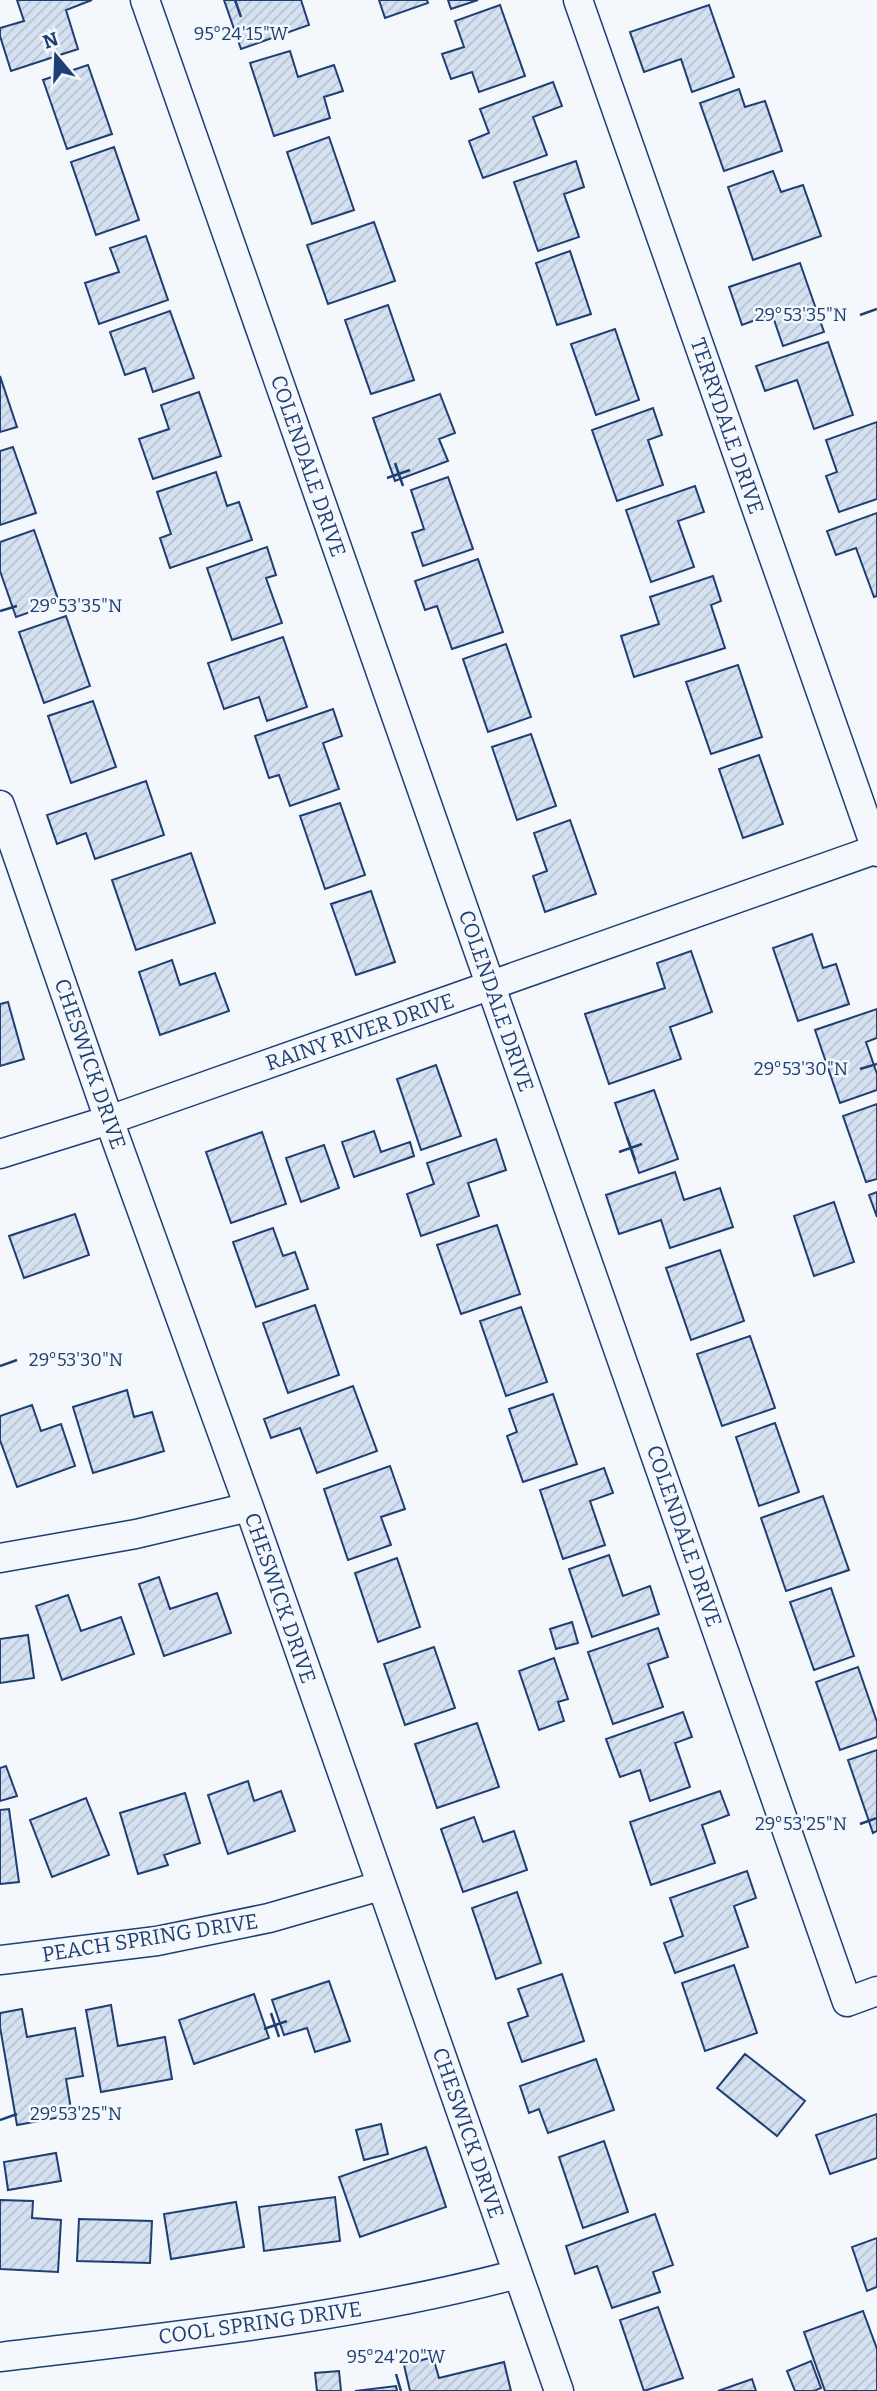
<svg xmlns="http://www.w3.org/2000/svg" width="877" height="2391" viewBox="0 0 877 2391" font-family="Bitter,serif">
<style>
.building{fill:url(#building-hatch);stroke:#1d3f73;stroke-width:2}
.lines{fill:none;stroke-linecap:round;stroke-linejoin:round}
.street-casing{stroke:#1d3f73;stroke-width:31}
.street{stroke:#f4f7fb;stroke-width:28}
.ticks{fill:none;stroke:#1d3f73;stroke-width:2.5}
.labels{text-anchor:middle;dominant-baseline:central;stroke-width:5;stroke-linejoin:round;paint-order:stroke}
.street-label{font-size:21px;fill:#1d3f73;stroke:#f4f7fb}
.ticks-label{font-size:18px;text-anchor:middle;fill:#1d3f73;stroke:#f4f7fb;stroke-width:5;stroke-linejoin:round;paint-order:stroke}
</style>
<defs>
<pattern id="building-hatch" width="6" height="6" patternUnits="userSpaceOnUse" patternTransform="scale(1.75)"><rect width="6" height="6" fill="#d5e0f0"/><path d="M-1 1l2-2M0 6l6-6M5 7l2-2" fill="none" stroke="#b6c1d1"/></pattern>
</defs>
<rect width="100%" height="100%" fill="#f4f7fb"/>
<path class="building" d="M17,0H92L66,10L78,49L11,71L0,36V28L24,21Z
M224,0H301L309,25L241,49Z
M379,0H427L428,3L385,18Z
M448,0H478L451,9Z
M500,5L525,76L479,92L472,72L451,79L442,54L464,47L455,21Z
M709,5L734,77L692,92L681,59L644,72L630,32Z
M290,51L298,77L334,65L343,91L324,97L330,118L274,136L250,63Z
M88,65L112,134L67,149L43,80Z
M553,82L562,106L533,117L547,155L483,178L469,141L489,133L480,109Z
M739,89L745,107L765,101L782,151L724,171L700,103Z
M329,137L354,210L312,224L287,152Z
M114,147L139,220L96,235L71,162Z
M576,161L584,187L564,194L579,237L538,251L514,182Z
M773,171L781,192L803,185L821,236L753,260L728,187Z
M374,222L395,281L328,304L307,245Z
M146,236L168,300L99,324L85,283L119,272L110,248Z
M570,251L591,314L557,325L536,263Z
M800,263L824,332L783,346L772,314L742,325L729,287Z
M388,305L414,380L371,394L345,320Z
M170,311L194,378L153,392L145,368L125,375L110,332Z
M615,329L639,400L596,415L571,344Z
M828,342L853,415L814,429L797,380L765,391L756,366Z
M0,376L17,427L0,432Z
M199,392L221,456L153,479L139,439L169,429L161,405Z
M440,394L455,433L439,439L448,461L395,481L373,418Z
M653,408L662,435L648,440L663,485L617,501L592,430Z
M877,422V499L839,512L826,476L837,472L826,440Z
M13,447L36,513L0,525V451Z
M216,472L227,506L239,502L252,540L170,568L160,538L171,534L157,492Z
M448,477L473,549L423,566L412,533L424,529L411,490Z
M695,486L704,512L678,521L694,567L651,582L626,510Z
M877,513V596L874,597L856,548L836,555L827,531Z
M34,530L59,602L16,617L0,571V542Z
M267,547L276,575L266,578L282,623L232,640L207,568Z
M478,559L503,632L452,649L437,606L425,610L415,581Z
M713,576L721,601L711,605L725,648L634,677L621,636L659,624L650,597Z
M66,616L90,686L44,703L19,632Z
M283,637L307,707L267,721L259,697L224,709L208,663Z
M506,644L531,717L488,732L463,659Z
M738,665L762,737L711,754L686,682Z
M93,701L116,767L71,783L48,716Z
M333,709L342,736L323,743L339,789L290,806L279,775L269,778L255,736Z
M531,734L556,806L517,820L492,747Z
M759,755L783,824L743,838L719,769Z
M146,781L164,835L95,859L86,833L57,844L47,815Z
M340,803L365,875L325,889L300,816Z
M570,820L596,894L545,912L533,876L547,871L534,833Z
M191,853L215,923L136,950L112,880Z
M371,891L395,962L356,975L331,904Z
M812,934L823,968L836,964L849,1004L798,1021L773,948Z
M691,951L712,1012L670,1027L681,1059L609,1084L585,1014L665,988L657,963Z
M172,960L180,985L215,973L229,1011L160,1035L139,972Z
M8,1002L24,1059L0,1066V1004Z
M877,1009V1038L866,1042L877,1074V1090L840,1103L815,1030Z
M436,1065L461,1136L421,1150L397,1079Z
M654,1090L678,1159L639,1173L615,1103Z
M877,1104V1179L866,1182L843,1116Z
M374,1131L381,1152L410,1142L414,1156L354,1177L342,1142Z
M262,1132L286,1204L231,1223L206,1152Z
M496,1139L506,1170L468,1183L479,1216L421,1236L407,1194L434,1184L427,1163Z
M324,1145L339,1188L301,1202L286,1158Z
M675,1172L684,1200L720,1188L733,1227L670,1248L661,1220L619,1234L606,1195Z
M877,1192V1217L869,1195Z
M834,1202L854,1262L814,1276L794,1216Z
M75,1214L89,1255L24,1278L9,1236Z
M497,1225L520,1294L461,1314L437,1245Z
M273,1228L283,1256L295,1252L308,1289L256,1307L233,1242Z
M720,1250L744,1321L691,1340L666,1268Z
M315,1305L339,1375L288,1393L263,1323Z
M521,1307L547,1382L506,1396L480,1321Z
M750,1336L775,1408L722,1426L697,1354Z
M353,1386L377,1451L317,1473L300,1428L271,1438L264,1419Z
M127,1390L134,1417L152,1412L164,1451L93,1473L73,1407Z
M553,1394L577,1464L523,1482L507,1436L517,1432L509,1409Z
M32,1405L41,1431L61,1424L75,1466L17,1487L0,1440V1416Z
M775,1423L799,1492L759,1506L736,1437Z
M390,1466L405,1509L381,1517L391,1545L348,1560L324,1489Z
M604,1468L613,1493L590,1501L605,1545L563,1559L540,1490Z
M823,1496L849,1570L786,1591L761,1518Z
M609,1555L623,1596L650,1586L659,1614L592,1637L569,1569Z
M397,1558L420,1627L378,1642L355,1573Z
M159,1577L170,1609L217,1593L231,1633L164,1656L139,1584Z
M831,1588L854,1656L814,1670L790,1602Z
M68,1595L81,1631L121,1617L134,1654L62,1680L36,1606Z
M572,1622L578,1643L556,1649L550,1629Z
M658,1628L668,1657L648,1664L663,1707L613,1724L588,1652Z
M28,1635L34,1678L0,1683V1639Z
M434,1647L455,1708L405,1725L384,1664Z
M554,1658L568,1699L558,1702L564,1721L539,1730L519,1671Z
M858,1667L877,1722V1737L840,1750L816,1682Z
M683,1712L692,1737L675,1743L690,1787L650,1801L640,1770L620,1777L606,1739Z
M477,1723L499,1787L437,1808L415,1744Z
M877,1750V1831L873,1833L848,1760Z
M6,1766L17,1796L0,1801V1768Z
M248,1781L254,1801L281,1791L295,1831L228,1854L208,1795Z
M720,1791L729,1815L702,1825L715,1863L651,1885L630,1822Z
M185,1793L200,1843L164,1855L168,1865L138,1874L120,1813Z
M86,1798L109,1855L52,1877L30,1820Z
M9,1809L19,1882L0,1884V1810Z
M474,1817L483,1842L514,1831L527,1870L463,1892L441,1829Z
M747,1871L756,1898L734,1906L748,1947L675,1973L664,1943L683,1936L670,1898Z
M517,1892L541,1963L496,1979L472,1908Z
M734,1965L757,2033L705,2051L682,1983Z
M562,1974L584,2041L522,2062L508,2023L528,2016L518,1989Z
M329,1981L350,2041L315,2052L307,2028L284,2035L272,2000Z
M254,1994L269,2038L194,2064L179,2020Z
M111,2005L118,2046L165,2037L172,2079L101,2092L86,2010Z
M22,2009L27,2037L75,2028L83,2076L66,2079L72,2115L17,2125L0,2027V2013Z
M745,2054L805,2101L777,2136L717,2088Z
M596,2059L614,2110L548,2133L539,2109L529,2113L520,2086Z
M877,2114V2158L830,2174L816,2135Z
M381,2124L388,2154L364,2160L356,2130Z
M604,2141L628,2212L583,2228L559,2157Z
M426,2147L446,2207L360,2237L339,2177Z
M56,2153L61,2181L8,2190L4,2162Z
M335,2197L340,2241L264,2251L259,2207Z
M0,2200L33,2201L32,2218L61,2220L58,2272L0,2269Z
M236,2202L244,2247L171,2259L164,2214Z
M655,2214L673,2265L653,2272L660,2292L612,2308L597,2266L575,2274L566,2246Z
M79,2219L152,2221L150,2263L77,2261Z
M877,2238V2287L867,2291L852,2247Z
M658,2307L683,2378L644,2391L620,2320Z
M863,2311L877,2349V2391H825L804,2332Z
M433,2357L439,2378L504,2362L511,2391H410L404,2365Z
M811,2361L821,2388L814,2391H795L787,2371Z
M339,2371L341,2391H317L315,2373Z
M752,2379L756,2391H718Z
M396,2386L397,2391H355Z"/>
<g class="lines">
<g class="street-casing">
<path id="street" d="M145,0L847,2002L877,1991
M578,0L877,852
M0,805L109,1120L249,1507L559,2391
M0,1154L109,1120L877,849
M0,1558L136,1534L249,1507
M0,1960L157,1941L269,1918L380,1886
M0,2357C173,2336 348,2319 518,2274"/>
</g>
<use href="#street" class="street"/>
</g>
<path class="ticks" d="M235,0L241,17M860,315L877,309M395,463L403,486M387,478L410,470M0,611L17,606M860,1069L877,1064M627,1137L635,1160M619,1152L642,1144M0,1366L17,1360M860,1824L877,1818M271,2013L279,2037M264,2029L287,2021M0,2120L17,2114M396,2374L401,2391"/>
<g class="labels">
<g class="street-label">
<text transform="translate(727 426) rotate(71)">TERRYDALE DRIVE</text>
<text transform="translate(308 466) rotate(71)">COLENDALE DRIVE</text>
<text transform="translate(496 1001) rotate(71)">COLENDALE DRIVE</text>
<text transform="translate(360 1032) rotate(-19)">RAINY RIVER DRIVE</text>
<text transform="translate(90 1064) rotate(71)">CHESWICK DRIVE</text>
<text transform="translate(684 1536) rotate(71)">COLENDALE DRIVE</text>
<text transform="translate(280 1598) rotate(71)">CHESWICK DRIVE</text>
<text transform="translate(150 1938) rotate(-9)">PEACH SPRING DRIVE</text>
<text transform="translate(468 2133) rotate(71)">CHESWICK DRIVE</text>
<text transform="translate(260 2323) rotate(-8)">COOL SPRING DRIVE</text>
</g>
</g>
<g class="ticks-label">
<text x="241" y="40">95°24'15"W</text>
<text x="801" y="321">29°53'35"N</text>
<text x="76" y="612">29°53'35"N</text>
<text x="801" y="1075">29°53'30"N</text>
<text x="76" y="1366">29°53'30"N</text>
<text x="801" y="1830">29°53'25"N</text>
<text x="76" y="2120">29°53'25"N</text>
<text x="396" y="2363">95°24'20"W</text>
</g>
<g transform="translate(56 56) rotate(341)" stroke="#f4f7fb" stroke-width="5" paint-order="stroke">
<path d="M0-5L12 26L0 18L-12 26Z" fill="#1d3f73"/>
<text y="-10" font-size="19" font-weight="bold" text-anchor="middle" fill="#1d3f73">N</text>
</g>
</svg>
